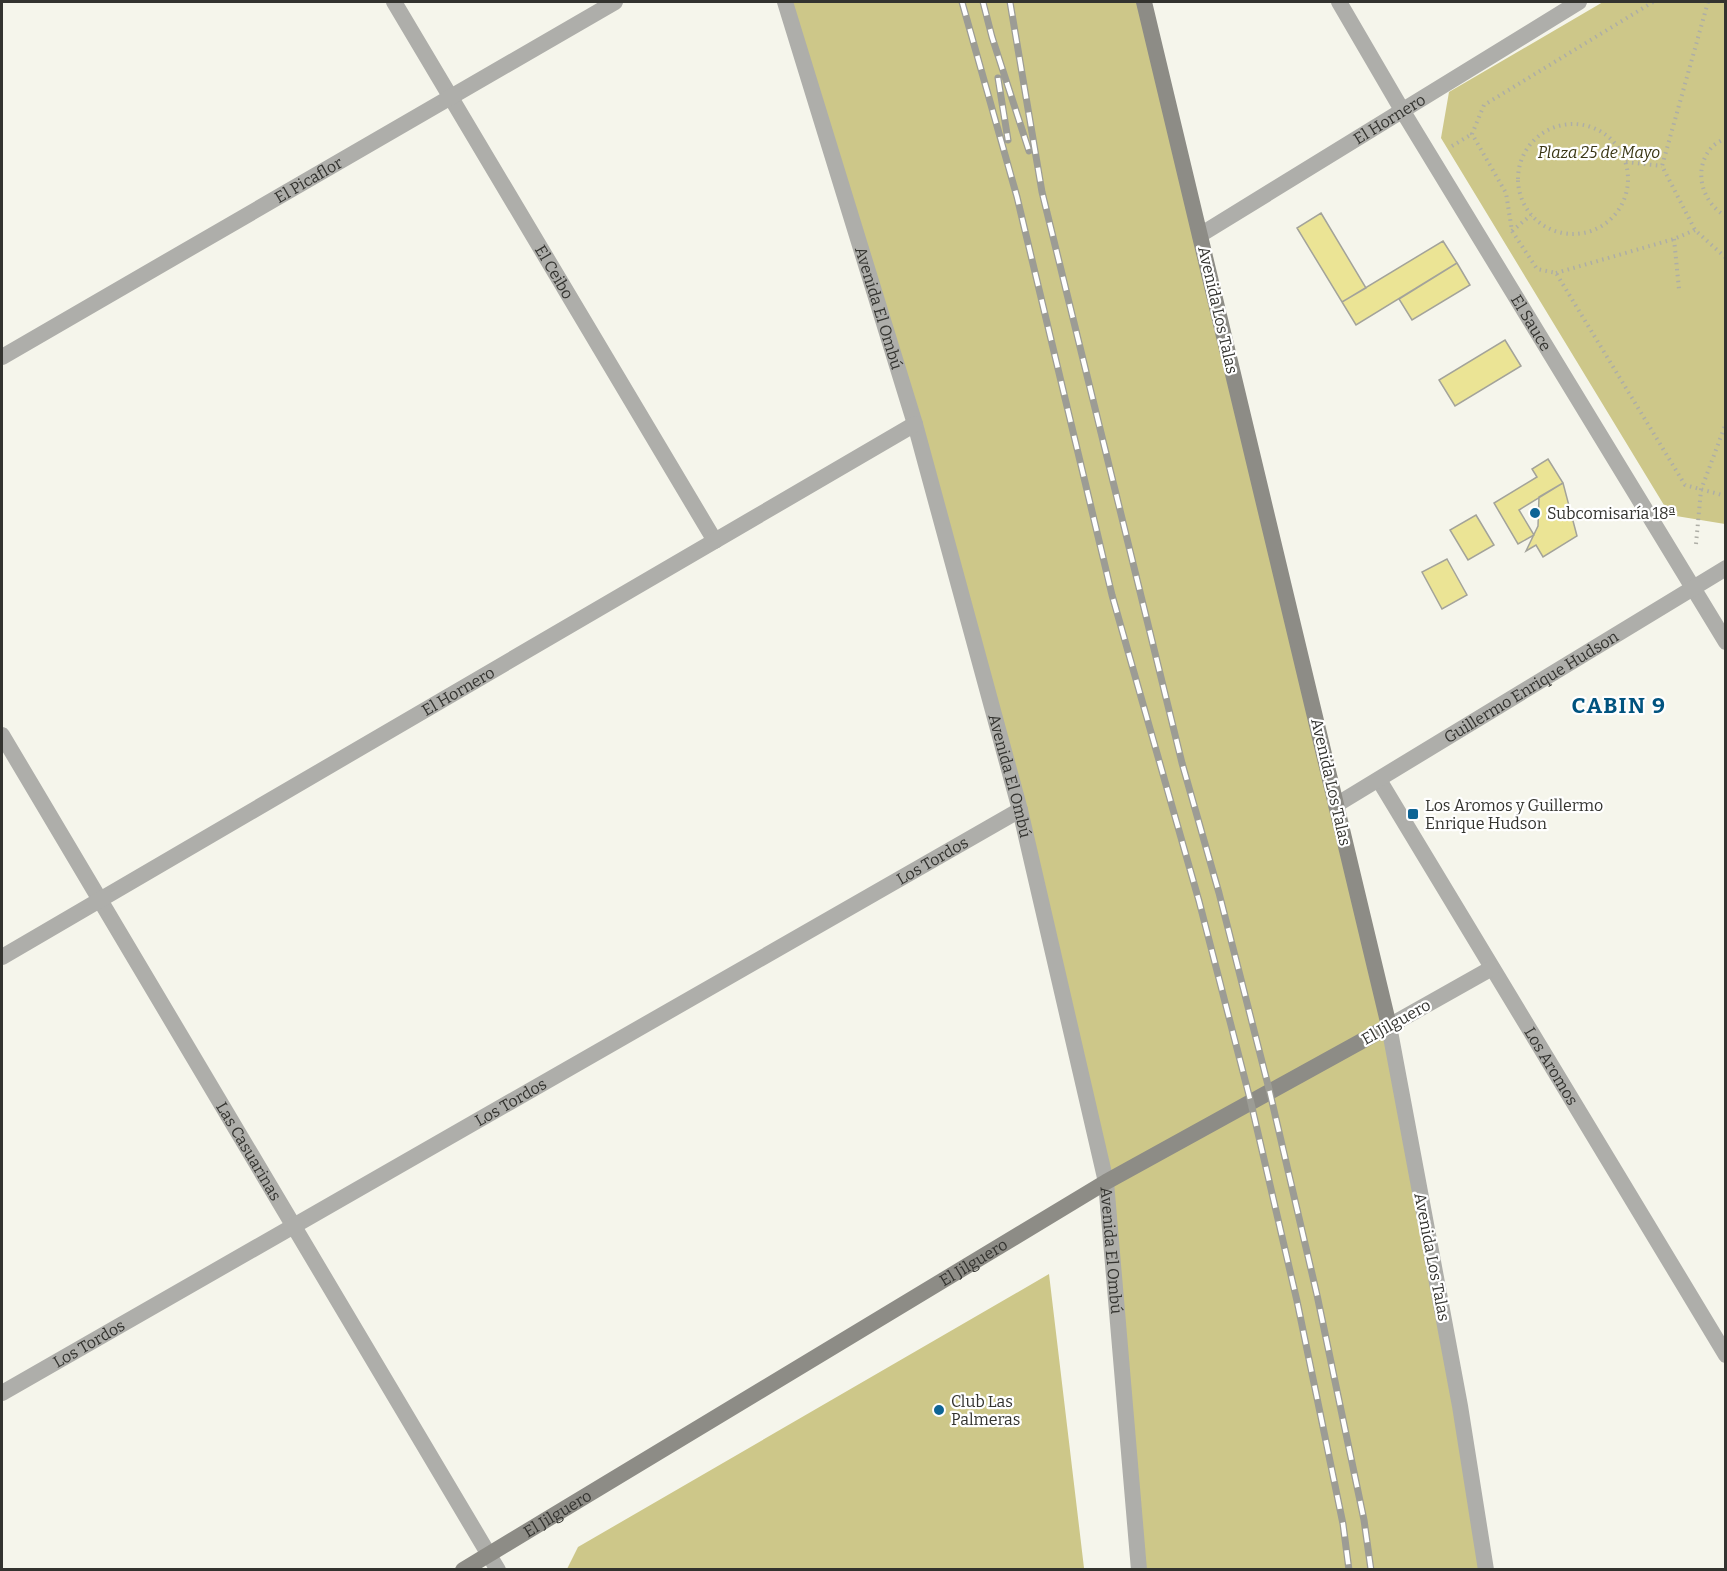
<svg xmlns="http://www.w3.org/2000/svg" width="1727" height="1571" viewBox="0 0 1727 1571" font-family="Bitter,serif">
<style>
.green{fill:#cdc789}
.building{fill:#ebe495;stroke:#a3a39a;stroke-width:1.5}
.lines{fill:none;stroke-linecap:round;stroke-linejoin:round}
.path{stroke:#aeaea6;stroke-width:4;stroke-dasharray:1.5 4.5;stroke-linecap:butt}
.minor{stroke:#aeaeaa;stroke-width:16}
.tertiary{stroke:#aeaeaa;stroke-width:16}
.secondary{stroke:#8d8c86;stroke-width:16}
.rail-casing{stroke:#9c9c95;stroke-width:7}
.rail{stroke:#fff;stroke-width:4.5;stroke-dasharray:14;stroke-linecap:butt}
.poi-dot{fill:#0e6495;stroke:#fff;stroke-width:2}
.labels{text-anchor:middle;dominant-baseline:central;stroke-width:4.5;stroke-linejoin:round;paint-order:stroke}
.street-label{font-size:16px;fill:#33332f;stroke:#fff}
.park-label{font-size:16px;font-style:italic;fill:#3a3614;stroke:#fff}
.poi-label{font-size:16px;fill:#33332f;stroke:#fff;text-anchor:start}
.district-label{font-size:22px;font-weight:bold;letter-spacing:1.5px;fill:#00537f;stroke:#fff}
</style>
<rect width="100%" height="100%" fill="#f5f5eb"/>
<path class="green" d="M785,2H1144L1389,1026L1486,1569H1139L1106,1182L1020,810Z
M1603,2H1725V524L1670,515L1441,138L1449,92Z
M1049,1274L1084,1568L1081,1570L567,1569L578,1547Z"/>
<path class="building" d="M1321,213L1366,288L1342,302L1297,228Z
M1443,241L1457,263L1356,325L1342,302Z
M1457,263L1470,285L1412,320L1399,299Z
M1505,340L1521,366L1455,406L1439,380Z
M1548,459L1563,483L1519,510L1534,535L1518,544L1494,503L1537,477L1532,469Z
M1563,483L1577,536L1543,557L1536,545L1526,551L1538,526L1539,497Z
M1476,515L1494,545L1468,560L1450,530Z
M1447,559L1467,595L1442,609L1422,572Z"/>
<g class="lines">
<path class="path" d="M1653,2L1484,105L1472,134L1506,193L1512,231L1537,269L1556,273L1685,485L1726,496
M1708,2L1662,166L1695,230L1726,258
M1518 179a55 55 0 1 1 110 0a55 55 0 1 1-110 0Z
M1726,138C1722,140 1716,143 1713,146C1692,167 1701,203 1726,216
M1452,146L1472,134
M1626,162L1662,166
M1512,231L1531,215
M1674,239L1679,289
M1556,273L1674,239L1695,230
M1696,544L1701,490L1726,423"/>
<g class="minor">
<path id="s1" d="M394,2L715,541"/>
<path id="s2" d="M785,2L915,424L1020,810L1106,1182L1139,1570"/>
<path id="s3" d="M1339,2L1402,110L1726,642"/>
<path id="s4" d="M1200,235L1579,2"/>
<path id="s5" d="M2,735L498,1570"/>
<path id="s6" d="M1379,780L1726,1355"/>
<path id="s7" d="M2,957L915,424"/>
<path id="s8" d="M2,1393L1020,810"/>
<path d="M1486,1570L1460,1406L1389,1026L1492,968"/>
</g>
<g class="tertiary">
<path id="s9" d="M2,357L615,2"/>
<path id="s10" d="M1336,805L1726,568"/>
</g>
<path class="secondary" id="s11" d="M463,1570L1106,1182L1389,1026L1144,2"/>
<g class="rail-casing">
<path id="rail" d="M962,2L1017,197L1112,595L1199,901L1251,1103L1297,1301L1343,1524L1349,1570
M983,2L992,37L1029,151
M1010,2L1042,192L1182,763L1219,893L1270,1093L1317,1295L1364,1520L1371,1570
M998,78L1008,140"/>
</g>
<use href="#rail" class="rail"/>
</g>
<g class="poi-dot">
<circle cx="1535" cy="513" r="6"/>
<rect x="1407" y="808" width="12" height="12" rx="3"/>
<circle cx="939" cy="1410" r="6"/>
</g>
<g class="labels">
<g class="street-label">
<text stroke="none"><textPath href="#s4" startOffset="222">El Hornero</textPath></text>
<text stroke="none"><textPath href="#s9" startOffset="354">El Picaflor</textPath></text>
<text stroke="none"><textPath href="#s1" startOffset="314">El Ceibo</textPath></text>
<text stroke="none"><textPath href="#s2" startOffset="320">Avenida El Ombú</textPath></text>
<text transform="translate(1218 310) rotate(77)">Avenida Los Talas</text>
<text stroke="none"><textPath href="#s3" startOffset="374">El Sauce</textPath></text>
<text stroke="none"><textPath href="#s10" startOffset="228">Guillermo Enrique Hudson</textPath></text>
<text stroke="none"><textPath href="#s7" startOffset="528">El Hornero</textPath></text>
<text stroke="none"><textPath href="#s2" startOffset="806">Avenida El Ombú</textPath></text>
<text transform="translate(1331 782) rotate(77)">Avenida Los Talas</text>
<text stroke="none"><textPath href="#s8" startOffset="1072">Los Tordos</textPath></text>
<text transform="translate(1396 1022) rotate(-29)">El Jilguero</text>
<text stroke="none"><textPath href="#s6" startOffset="334">Los Aromos</textPath></text>
<text stroke="none"><textPath href="#s8" startOffset="586">Los Tordos</textPath></text>
<text stroke="none"><textPath href="#s5" startOffset="484">Las Casuarinas</textPath></text>
<text stroke="none"><textPath href="#s2" startOffset="1292">Avenida El Ombú</textPath></text>
<text transform="translate(1432 1257) rotate(79)">Avenida Los Talas</text>
<text stroke="none"><textPath href="#s11" startOffset="596">El Jilguero</textPath></text>
<text stroke="none"><textPath href="#s8" startOffset="100">Los Tordos</textPath></text>
<text stroke="none"><textPath href="#s11" startOffset="110">El Jilguero</textPath></text>
</g>
<g class="park-label">
<text x="1599" y="152">Plaza 25 de Mayo</text>
</g>
<g class="poi-label">
<text x="1547" y="513">Subcomisaría 18ª</text>
<text x="1425" y="805">Los Aromos y Guillermo<tspan x="1425" dy="18">Enrique Hudson</tspan></text>
<text x="951" y="1401">Club Las<tspan x="951" dy="18">Palmeras</tspan></text>
</g>
<g class="district-label">
<text x="1619" y="705">CABIN 9</text>
</g>
</g>
<rect width="1727" height="1571" fill="none" stroke="#33332f" stroke-width="6"/>
</svg>
